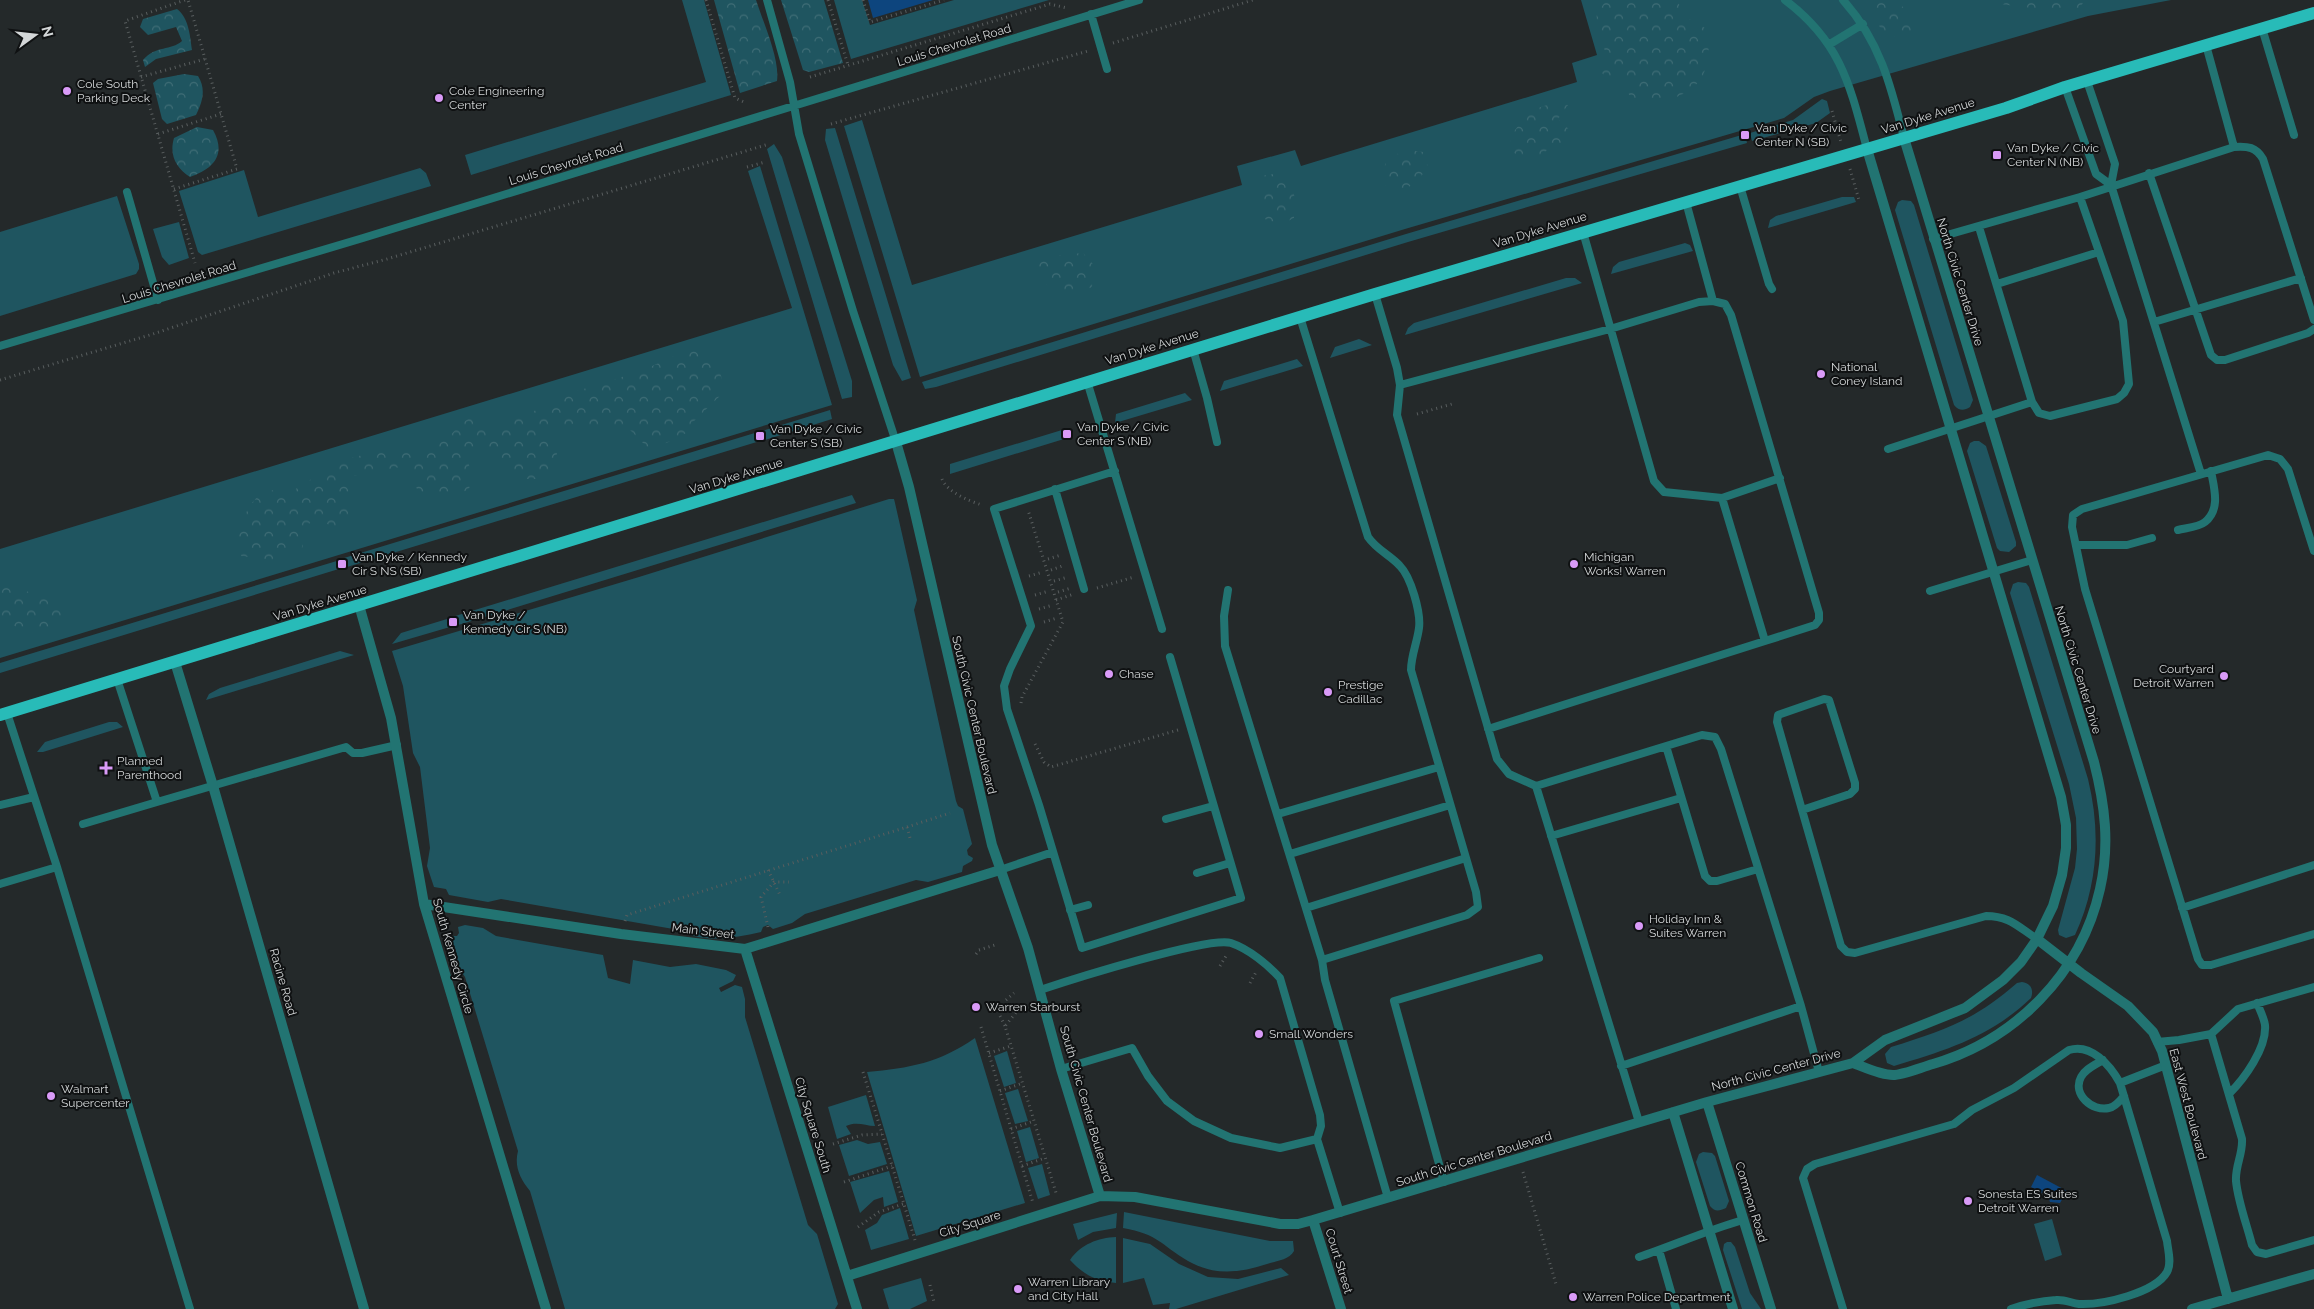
<svg xmlns="http://www.w3.org/2000/svg" width="2314" height="1309" viewBox="0 0 2314 1309" font-family="Raleway,sans-serif">
<style>
.green{fill:#1f5560}
.forest{fill:url(#forest-crowns)}
.water{fill:#0d457e}
.lines{fill:none;stroke-linecap:round;stroke-linejoin:round}
.path{stroke:#595e5f;stroke-width:3;stroke-dasharray:1 4;stroke-linecap:butt}
.lane{stroke:#227472;stroke-width:8}
.street{stroke:#227472;stroke-width:10}
.primary{stroke:#28bbb8;stroke-width:12}
.poi-dot{fill:#d99af7;stroke:#0f1112;stroke-width:2}
.labels{text-anchor:middle;dominant-baseline:central;stroke-width:4;stroke-linejoin:round;paint-order:stroke}
.street-label{font-size:12px;fill:#d3d6d7;stroke:#0f1112}
.poi-label{font-size:12px;fill:#d3d6d7;stroke:#0f1112;text-anchor:start}
</style>
<defs>
<pattern id="forest-crowns" width="20" height="18" patternUnits="userSpaceOnUse" patternTransform="scale(1.25)"><rect width="20" height="18" fill="#1f5560"/><path d="M2 6a3 3 0 1 1 6 0M12 15a3 3 0 1 1 6 0" fill="none" stroke="#3f6d76"/></pattern>
</defs>
<rect width="100%" height="100%" fill="#24292a"/>
<path class="green" d="M682,0H704L731,95L471,175L465,155L706,82Z
M834,0H862L870,25L954,0H1049L851,59Z
M1581,0H2171L2088,16L1830,91L1814,97L1784,118L1405,229L920,377L844,126L862,120L912,285L1242,185L1237,166L1295,150L1301,166L1577,82L1572,63L1597,55Z
M1822,99L1827,101L1830,113L1816,123L1752,141L1750,133L1793,120Z
M835,128L911,378L902,381L893,365L825,140L826,129Z
M1745,134L1747,143L1408,242L936,387L925,389L922,382L1406,234Z
M774,144L782,157L852,381V397L842,399L767,149Z
M760,166L832,405L0,658V549L792,308L748,171Z
M420,168L426,173L431,186L202,255L198,252L179,191L244,170L258,217Z
M117,196L139,264V269L136,274L0,316V232Z
M1842,197H1854L1856,202L1768,228L1770,220L1776,216Z
M1902,200L1911,201L1914,205L1973,400L1970,407C1964,411 1959,411 1954,405L1895,210L1898,202Z
M179,222L189,258L169,265L162,257L153,229Z
M1685,243L1690,245L1693,251L1611,274L1613,267L1619,262Z
M1566,278H1575L1582,283L1405,335L1408,328L1414,323Z
M1359,339L1372,345L1330,358L1335,347Z
M1297,359L1303,366L1220,391L1224,381Z
M1185,393L1192,400L1115,423L1116,414Z
M830,410L832,419L765,440L762,431Z
M1062,430L1064,439L950,474V464Z
M758,432L760,441L347,567L344,558Z
M1974,441H1979L1986,446L2016,542V546L2009,552L2000,551L1997,548L1967,451L1970,443Z
M852,495L856,503L455,626L452,617Z
M889,499H894L895,503L917,600L914,610L956,801L958,806L963,809L972,844L967,850L968,855L973,858L972,861L963,866L962,872L928,882L916,880L805,914L792,923L773,929L768,925L763,927L761,932C734,938 704,944 679,930L501,899L488,902L449,895L446,889L434,887L427,866L430,848L420,767L413,753L403,686L392,651L639,577Z
M340,560L342,568L0,673V663Z
M2018,582L2026,583L2029,587L2088,779C2101,832 2098,885 2075,935L2066,938L2059,935L2058,930L2075,868L2077,849L2076,818L2069,784L2010,593L2013,584Z
M447,619L450,627L392,644L401,633Z
M340,651L354,655L206,700L209,694L220,688Z
M109,722H117L123,727L43,752H37L45,742Z
M465,925L483,928L496,936L603,955L608,978L630,984L633,960L670,967L696,964L726,970L736,975L733,981L719,988L721,992L735,985L742,987L745,999V1017L808,1225L817,1234L838,1304L835,1309H565L530,1191C520,1179 514,1166 518,1151L465,977C457,965 449,951 451,936H457L459,933L458,927Z
M2022,982C2031,983 2034,990 2031,998C1990,1037 1947,1050 1894,1066L1887,1063L1885,1054L1891,1047C1943,1031 1975,1020 2017,983Z
M975,1038L1025,1203L916,1236L867,1072C910,1068 939,1063 975,1038Z
M1007,1051L1016,1083L1004,1087L994,1056Z
M1018,1089L1028,1121L1015,1124L1005,1093Z
M866,1095L875,1126C865,1126 857,1121 846,1126L851,1134L837,1139L828,1107Z
M1030,1127L1039,1158L1026,1162L1017,1131Z
M857,1140L868,1144L880,1142L887,1164L849,1176L839,1145Z
M1703,1152L1712,1153L1715,1156L1729,1201L1726,1208C1719,1211 1715,1212 1710,1206L1696,1162L1699,1154Z
M1042,1164L1050,1195L1038,1199L1028,1168Z
M889,1171L898,1202L884,1207L883,1197L874,1200L860,1213L850,1182Z
M900,1208L909,1239L871,1250L865,1230L877,1223L882,1215Z
M1124,1212L1270,1241H1293L1294,1251C1289,1260 1276,1261 1267,1264C1240,1273 1214,1276 1188,1261C1161,1245 1158,1234 1123,1228Z
M1117,1213L1116,1228L1093,1232L1078,1240L1073,1224Z
M2052,1219L2062,1255L2045,1261L2034,1224Z
M1116,1237V1283C1096,1281 1084,1275 1070,1260C1081,1244 1098,1238 1116,1237Z
M1123,1238L1150,1244L1179,1264L1208,1277L1238,1279L1281,1268L1289,1275L1176,1309H1169L1170,1303L1153,1305L1144,1278L1123,1283Z
M1727,1242H1731L1735,1247L1750,1293L1761,1309H1742L1723,1250L1724,1244Z
M921,1278L927,1301L910,1309H889L883,1289Z"/>
<path class="forest" d="M714,0H756C763,22 780,59 777,81L740,93Z
M781,0H824L843,63L809,72L803,70Z
M1607,0H1677L1685,17L1698,23L1709,31C1709,45 1709,60 1704,73C1697,94 1648,114 1631,97C1627,93 1625,84 1623,79L1609,80L1599,70L1605,51L1596,24L1597,12Z
M1877,0L1901,5L1918,24L1914,37C1893,41 1876,31 1872,9Z
M1991,0H2085L2079,9L2053,11L1993,3Z
M177,9C189,18 190,36 192,50L156,59L145,67L143,60C156,45 171,51 182,41L176,27L148,35L140,27L143,19Z
M184,74L198,76C206,89 203,101 196,115L167,124L162,119L153,83L158,79Z
M1553,103L1568,105L1558,119L1574,134L1560,147L1549,148L1539,158L1523,160L1513,152L1510,137L1529,111Z
M197,127L213,130C227,155 213,169 190,177C176,168 169,155 174,138Z
M1410,150L1423,152L1428,167C1415,185 1410,191 1387,189L1382,176L1386,161L1397,154Z
M1280,173C1296,182 1296,202 1294,218L1284,223L1267,221L1261,214V176Z
M1083,253L1093,264L1092,287C1070,298 1037,292 1037,263L1060,255Z
M694,351C716,362 723,368 723,393L693,422L686,433L674,440L649,449L628,428L614,425L600,429L574,424L546,429L548,442L557,452L556,464L548,474L536,479H522L491,452L477,451L468,461L472,477L469,489L457,495L430,496L417,489L411,476L400,467L352,476L350,489L352,517L342,527L329,525L318,518L307,525L302,549L272,560L241,556L237,531L250,505L260,494L274,490L289,493C317,477 333,461 367,454C390,449 416,452 439,443C454,437 454,425 471,418L494,431L518,416L532,412L574,392L641,371L681,353Z
M0,577C14,579 20,588 32,594C48,602 53,598 66,614L60,627L35,633L20,630L0,615Z"/>
<path class="water" d="M868,0H933L873,18Z
M2037,1175L2067,1191L2060,1203L2050,1202L2048,1196L2031,1187Z"/>
<g class="lines">
<path class="path" d="M185,0L125,21L195,263
M706,0L735,98L744,102
M828,0L848,65
M863,0L870,22L944,0
M1113,43L1253,0
M141,77L205,59
M810,77L1050,4L1067,8
M1832,111L1841,142
M831,124L1088,51
M158,134L221,114
M747,167L765,162
M1850,169L1859,200
M174,189L237,169L188,0
M0,380L153,334L334,273L387,259L769,144
M1417,414L1452,404
M942,479C947,492 969,501 982,505
M1048,559L1061,555
M1051,570L1065,565
M1029,576L1043,572
M1054,581L1068,577
M1097,588L1134,577
M1058,592L1071,588
M1035,595L1049,591
M1056,600L1074,594
M1039,609L1053,605
M1044,622L1057,618
M1021,703L1022,697L1063,622L1028,510
M1035,744L1044,762L1051,767L1178,730
M907,827L950,813
M768,870L780,895
M625,921L627,915L907,827L910,838
M768,927L761,897L774,882H789
M976,954L979,950L998,944
M1220,966L1226,956
M1250,983L1256,972
M1006,1000L1014,993
M1019,1009L1005,1026L1057,1196
M1000,1016L1005,1026
M981,1027L1033,1203
M989,1053L1011,1046
M863,1072L915,1240
M1000,1091L1023,1083
M1011,1129L1034,1121
M833,1144L862,1135L882,1134
M1022,1166L1045,1158
M1523,1172L1556,1284
M844,1182L892,1166
M858,1227L879,1212L903,1204
M930,1285L934,1302"/>
<path class="lane" d="M767,0L790,82L799,134L853,311L896,442
M1785,0C1841,42 1850,85 1867,149
M1843,0C1880,41 1891,86 1904,138
M1091,14L1107,69
M2262,28L2294,135
M1830,44L1863,24
M2206,45L2234,147
M2087,81L2115,164L2111,185L2201,474
M2065,87L2096,174L2111,185
M2149,173L2211,355L2217,360H2225L2308,333L2314,329
M1740,186L1769,284L1772,289
M127,192L158,300
M1686,202L1713,301
M1979,227L2032,402L2039,413L2050,416L2117,399L2124,393L2129,384L2123,321L2080,197
M1583,232L1654,481L1664,492L1722,498
M1933,239L2080,197L2234,147C2248,146 2256,147 2263,159L2314,320
M1997,284L2099,252
M1375,294L1397,368L1400,385L1397,415L1497,759L1509,774L1536,786L1702,735L1715,737L1721,749L1801,1006L1819,1072
M2154,322L2301,278
M0,346L363,238L1139,0
M1193,349L1207,398L1217,442
M1087,381L1162,629
M1400,385L1610,329L1699,302L1713,301L1725,304L1731,315L1819,613V620L1815,625L1765,641L1722,498L1780,478
M1888,449L2032,402
M1115,471L994,509L1031,626L1010,669L1004,686L1007,709L1039,805L1082,948L1241,898L1170,657
M1055,489L1084,589
M2178,530C2186,528 2199,527 2205,522C2221,509 2214,488 2211,471
M2076,545H2127L2152,538
M2314,551L2288,469L2280,459L2268,455L2082,509L2073,515L2072,527L2085,589L2198,959L2202,965H2211L2314,934
M1228,590L1224,616L1225,646L1322,960L1467,915L1478,907L1476,892L1411,670C1411,656 1417,643 1419,628C1421,613 1411,577 1400,566C1390,555 1377,550 1368,537L1300,317
M1930,591L2032,560
M7,713L57,867L190,1309
M1488,729L1765,641
M1666,746L1705,876L1710,881H1717L1758,869
M1536,786L1639,1122
M157,802L346,747L353,753H362L397,745
M0,805L34,797
M1802,810L1777,722L1778,715L1824,699L1829,700L1855,783V789L1850,794L1802,810L1841,946L1847,952L1855,953L1986,916C2010,916 2018,927 2037,939
M1278,814L1439,767
M1166,819L1213,806
M83,824L157,802L117,679
M1551,836L1681,798
M1290,854L1450,805
M1000,870L1053,852
M1197,873L1230,863
M0,884L57,867
M1306,908L1466,858
M2182,908L2314,865
M1070,910L1088,905
M1322,960L1325,980L1388,1198
M1040,990C1070,980 1209,936 1231,943C1249,949 1268,965 1280,978L1320,1115L1321,1126L1317,1139
M2211,1034L2242,1139C2243,1154 2235,1166 2236,1181C2238,1202 2247,1225 2252,1245L2257,1252L2266,1254L2314,1240
M2157,1042L2179,1040L2211,1034L2238,1009L2314,987
M2103,1060C2095,1065 2085,1069 2081,1077C2072,1094 2092,1112 2109,1108C2115,1107 2120,1101 2124,1096
M1621,1066L1801,1006
M1061,1069L1132,1048L1148,1076L1167,1101L1194,1121L1231,1138L1280,1148L1317,1139L1340,1213
M2120,1083L2166,1065
M2229,1094C2244,1079 2267,1048 2265,1025C2264,1018 2260,1010 2257,1003
M1444,1182L1394,1001L1539,958
M1659,1250L1676,1309
M1639,1257C1674,1245 1708,1230 1743,1220
M1843,1309L1803,1178L1807,1169L1815,1164L1954,1124L1972,1110L2014,1088L2069,1050C2091,1043 2110,1065 2120,1083L2167,1241C2168,1251 2172,1263 2167,1272C2155,1293 2103,1305 2079,1304C2071,1303 2064,1299 2056,1300C2040,1301 2026,1304 2011,1309"/>
<path class="street" d="M896,442L909,487L992,845L1028,948L1061,1069L1100,1196
M359,605L391,718L424,904L546,1309
M175,662L213,786L364,1309
M424,904L621,934L745,949L1000,870
M2037,939L2081,973L2128,1006L2153,1032L2162,1051L2228,1299
M745,949L857,1309
M1853,1063C1864,1067 1880,1075 1893,1075C1903,1075 1922,1067 1933,1064C2015,1040 2081,974 2100,889C2110,845 2105,805 2094,762L1904,138
M1707,1102L1771,1309
M1673,1112L1733,1309
M1313,1220L1341,1309
M847,1276L1100,1196L1135,1197L1280,1224H1298L1313,1220L1707,1102L1853,1063L1885,1040L1965,1008L2003,980L2021,962L2037,939L2053,906L2062,875L2066,848V825L2061,797L1867,149
M2192,1309L2314,1274"/>
<path class="primary" d="M0,715L1375,294L2006,108L2065,87L2314,13"/>
</g>
<g class="poi-dot">
<circle cx="67" cy="91" r="5"/>
<circle cx="439" cy="98" r="5"/>
<rect x="1740" y="130" width="10" height="10" rx="2.5"/>
<rect x="1992" y="150" width="10" height="10" rx="2.5"/>
<circle cx="1821" cy="374" r="5"/>
<rect x="1062" y="429" width="10" height="10" rx="2.5"/>
<rect x="755" y="431" width="10" height="10" rx="2.5"/>
<rect x="337" y="559" width="10" height="10" rx="2.5"/>
<circle cx="1574" cy="564" r="5"/>
<rect x="448" y="617" width="10" height="10" rx="2.5"/>
<circle cx="1109" cy="674" r="5"/>
<circle cx="2224" cy="676" r="5"/>
<circle cx="1328" cy="692" r="5"/>
<path d="M103.5 760.5h5v5h5v5h-5v5h-5v-5h-5v-5h5z"/>
<circle cx="1639" cy="926" r="5"/>
<circle cx="976" cy="1007" r="5"/>
<circle cx="1259" cy="1034" r="5"/>
<circle cx="51" cy="1096" r="5"/>
<circle cx="1968" cy="1201" r="5"/>
<circle cx="1018" cy="1289" r="5"/>
<circle cx="1573" cy="1297" r="5"/>
</g>
<g class="labels">
<g class="street-label">
<text transform="translate(954 45) rotate(-17)">Louis Chevrolet Road</text>
<text transform="translate(1928 116) rotate(-17)">Van Dyke Avenue</text>
<text transform="translate(566 164) rotate(-17)">Louis Chevrolet Road</text>
<text transform="translate(1540 230) rotate(-17)">Van Dyke Avenue</text>
<text transform="translate(179 282) rotate(-17)">Louis Chevrolet Road</text>
<text transform="translate(1960 282) rotate(73)">North Civic Center Drive</text>
<text transform="translate(1152 347) rotate(-17)">Van Dyke Avenue</text>
<text transform="translate(736 476) rotate(-17)">Van Dyke Avenue</text>
<text transform="translate(320 603) rotate(-17)">Van Dyke Avenue</text>
<text transform="translate(2078 670) rotate(73)">North Civic Center Drive</text>
<text transform="translate(974 715) rotate(77)">South Civic Center Boulevard</text>
<text transform="translate(703 931) rotate(7)">Main Street</text>
<text transform="translate(453 956) rotate(74)">South Kennedy Circle</text>
<text transform="translate(283 982) rotate(74)">Racine Road</text>
<text transform="translate(1776 1070) rotate(-15)">North Civic Center Drive</text>
<text transform="translate(1086 1104) rotate(74)">South Civic Center Boulevard</text>
<text transform="translate(2188 1104) rotate(75)">East West Boulevard</text>
<text transform="translate(813 1125) rotate(73)">City Square South</text>
<text transform="translate(1474 1159) rotate(-17)">South Civic Center Boulevard</text>
<text transform="translate(1751 1202) rotate(73)">Common Road</text>
<text transform="translate(970 1224) rotate(-18)">City Square</text>
<text transform="translate(1339 1261) rotate(73)">Court Street</text>
</g>
<g class="poi-label">
<text x="77" y="84">Cole South<tspan x="77" dy="14">Parking Deck</tspan></text>
<text x="449" y="91">Cole Engineering<tspan x="449" dy="14">Center</tspan></text>
<text x="1755" y="128">Van Dyke / Civic<tspan x="1755" dy="14">Center N (SB)</tspan></text>
<text x="2007" y="148">Van Dyke / Civic<tspan x="2007" dy="14">Center N (NB)</tspan></text>
<text x="1831" y="367">National<tspan x="1831" dy="14">Coney Island</tspan></text>
<text x="1077" y="427">Van Dyke / Civic<tspan x="1077" dy="14">Center S (NB)</tspan></text>
<text x="770" y="429">Van Dyke / Civic<tspan x="770" dy="14">Center S (SB)</tspan></text>
<text x="352" y="557">Van Dyke / Kennedy<tspan x="352" dy="14">Cir S NS (SB)</tspan></text>
<text x="1584" y="557">Michigan<tspan x="1584" dy="14">Works! Warren</tspan></text>
<text x="463" y="615">Van Dyke /<tspan x="463" dy="14">Kennedy Cir S (NB)</tspan></text>
<text x="2214" y="669" text-anchor="end">Courtyard<tspan x="2214" dy="14">Detroit Warren</tspan></text>
<text x="1119" y="674">Chase</text>
<text x="1338" y="685">Prestige<tspan x="1338" dy="14">Cadillac</tspan></text>
<text x="117" y="761">Planned<tspan x="117" dy="14">Parenthood</tspan></text>
<text x="1649" y="919">Holiday Inn &amp;<tspan x="1649" dy="14">Suites Warren</tspan></text>
<text x="986" y="1007">Warren Starburst</text>
<text x="1269" y="1034">Small Wonders</text>
<text x="61" y="1089">Walmart<tspan x="61" dy="14">Supercenter</tspan></text>
<text x="1978" y="1194">Sonesta ES Suites<tspan x="1978" dy="14">Detroit Warren</tspan></text>
<text x="1028" y="1282">Warren Library<tspan x="1028" dy="14">and City Hall</tspan></text>
<text x="1583" y="1297">Warren Police Department</text>
</g>
</g>
<g transform="translate(35 35) rotate(75)" stroke="#0f1112" stroke-width="4" paint-order="stroke">
<path d="M0-4L9 19L0 12L-9 19Z" fill="#d3d6d7"/>
<text y="-8" font-size="14" font-weight="bold" text-anchor="middle" fill="#d3d6d7">N</text>
</g>
</svg>
